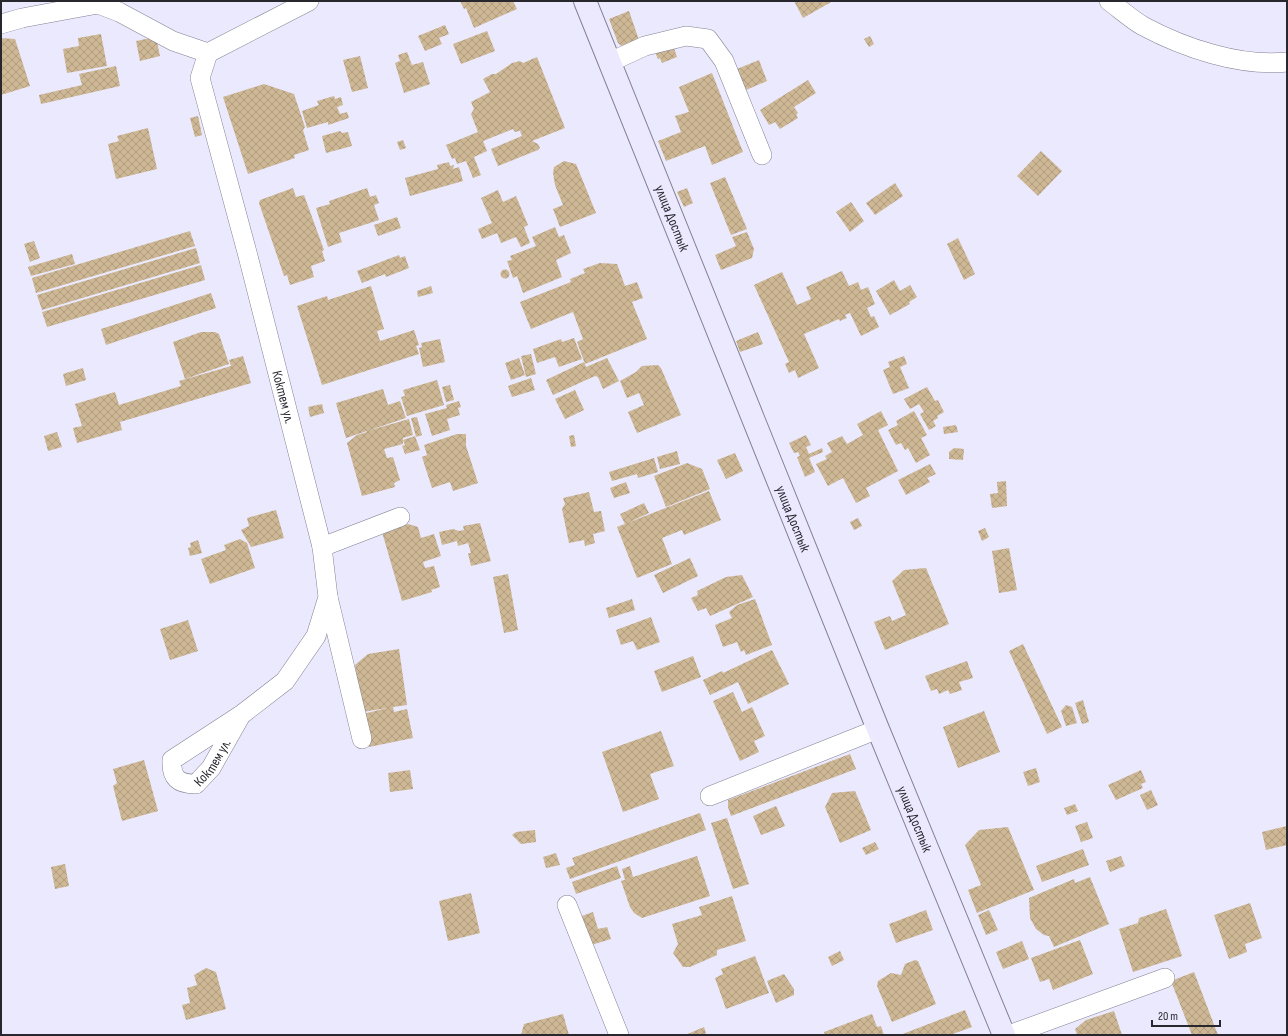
<svg xmlns="http://www.w3.org/2000/svg" width="1288" height="1036" viewBox="0 0 1288 1036" font-family="'Sofia Sans Condensed',sans-serif">
<style>
.building{fill:url(#building-cross-hatch)}
.lines{fill:none;stroke-linecap:round;stroke-linejoin:round}
.minor-casing{stroke:#838193;stroke-width:20}
.secondary-casing{stroke:#838193;stroke-width:24}
.minor{stroke:#fff;stroke-width:19}
.secondary{stroke:#ece9ff;stroke-width:22}
.labels{text-anchor:middle;dominant-baseline:central;stroke-width:4;stroke-linejoin:round;paint-order:stroke}
.street-label{font-size:14px;fill:#28272e;stroke:#ebe9fd}
</style>
<defs>
<pattern id="building-cross-hatch" width="8" height="8" patternUnits="userSpaceOnUse"><rect width="8" height="8" fill="#cdb794"/><path d="M0 0l8 8M0 8l8-8" fill="none" stroke="#b09d80"/></pattern>
</defs>
<rect width="100%" height="100%" fill="#ebe9fd"/>
<path class="building" d="M460,1H513L517,9L474,28L466,8L464,9Z
M794,1H833L803,18Z
M629,11L639,40L622,46L618,43L609,19Z
M445,25L449,34L439,38L442,44L425,51L418,36Z
M487,31L495,51L461,64L453,44Z
M101,34L107,66L67,73L63,49L79,46L78,38Z
M870,36L874,44L869,47L864,39Z
M156,37L160,56L140,61L136,41Z
M1,38L15,39L30,86L1,95Z
M673,45L677,57L662,63L660,58L658,59L654,49Z
M407,52L412,65L423,62L430,84L404,93L395,63L400,61L398,55Z
M360,56L368,88L352,92L343,60Z
M537,57L565,128L532,141L538,144L540,148L538,150L498,166L491,149L522,136L520,131L523,130L515,132L513,129L483,141L487,151L474,157L481,175L473,178L466,161L457,164L455,158L452,159L446,145L478,132L471,114L474,109L471,102L490,92L483,79L492,74H496L512,63L520,61L523,63Z
M759,60L767,81L746,90L737,69Z
M116,66L120,86L41,104L39,95L82,85L79,74Z
M712,73L743,152L712,165L705,146L666,161L658,141L681,132L675,116L689,112L679,87Z
M808,80L816,93L794,107L798,113L796,115L798,118L780,129L775,122L769,125L760,110Z
M264,84L294,94L305,127L303,130L309,150L294,155L295,158L248,174L223,97Z
M334,96L335,99L341,97L343,105L337,107L340,114L347,112L349,118L328,125V122L307,128L302,111L319,105L317,101Z
M198,116L202,135L195,137L190,118Z
M148,128L157,169L116,179L108,144L119,141L117,136Z
M340,131L342,133L348,132L352,146L326,153L322,136Z
M403,140L406,148L400,150L397,142Z
M1041,151L1062,171L1038,196L1017,176Z
M564,161L576,164L596,213L560,227L553,209L563,205L555,185L553,173L554,167Z
M449,162L450,166L454,165L453,169L459,167L463,181L410,196L405,178L438,169L437,165Z
M725,177L747,229L731,235L710,183Z
M895,183L903,196L875,215L866,203Z
M293,188L296,197L304,195L324,250L322,251L325,261L311,266L314,277L290,285L287,275L284,276L259,203L260,200Z
M367,188L370,197L376,195L379,203L374,205L379,220L339,233L342,242L328,247L316,208L330,204L329,201Z
M687,188L693,203L684,207L677,192Z
M498,190L503,202L516,196L528,225L524,227L530,243L521,247L516,237L501,243L497,233L482,239L478,229L492,223L481,198Z
M851,202L864,221L850,232L836,212Z
M397,217L401,228L378,236L374,225Z
M555,227L559,237L564,235L571,253L556,260L562,277L523,293L517,276L513,278L507,261L512,260L510,256L536,246L532,237Z
M190,231L195,246L36,293L32,278Z
M747,232L754,249L752,258L721,270L715,255L736,246L732,237Z
M958,238L975,274L964,280L947,244Z
M34,241L40,258L30,262L24,244Z
M196,248L200,263L42,310L37,295Z
M72,254L75,264L31,276L28,267Z
M399,255L400,258L405,256L409,268L386,277L385,274L362,283L357,271Z
M600,263L617,264L625,286L637,282L643,298L632,302L647,339L585,364L577,342L583,339L573,312L531,329L520,302L571,282L570,279L585,273L583,269Z
M201,265L205,280L47,327L42,312Z
M500.5 274a4.5 4.5 0 1 1 9 0a4.5 4.5 0 1 1-9 0Z
M842,271L849,286L858,282L861,290L868,287L875,304L867,308L871,317L874,316L879,327L861,336L850,313L845,315L847,318L840,321L839,319L804,334L819,368L798,378L795,370L789,373L785,364L789,362L754,285L782,272L797,305L811,299L806,287Z
M894,280L900,291L910,285L917,297L909,302L910,304L890,315L876,291Z
M371,286L384,329L377,331L380,341L414,330L419,345L416,346L419,354L322,385L297,306L327,296L328,300Z
M431,286L433,293L418,297L417,291Z
M211,293L216,308L106,345L101,329Z
M201,332H215L219,334L229,364L185,379L173,342Z
M758,332L763,344L740,352L736,341Z
M574,338L582,359L559,367L555,357L537,363L533,349L561,339L562,342Z
M440,339L445,362L423,367L419,348L422,347L421,343Z
M531,354L536,374L526,377L521,356Z
M243,356L251,383L120,422L122,430L77,443L73,428L82,426L75,404L115,392L119,405L181,386L179,381L231,366L229,360Z
M904,356L907,364L900,367L909,388L893,394L883,370L890,367L888,362Z
M519,358L525,375L511,380L505,363Z
M607,358L619,381L603,389L598,377L595,376L553,395L546,380L584,362L586,367Z
M658,365L661,368L681,415L637,433L628,412L644,405L639,393L627,398L620,381L636,372L642,366Z
M83,368L86,380L66,386L63,374Z
M531,378L535,390L512,397L508,386Z
M437,380L444,405L407,416L401,397L405,396L403,390Z
M450,385L454,400L446,402L442,387Z
M927,387L935,401L938,400L944,412L937,416L938,418L933,421L936,426L929,430L920,414L924,412L919,404L910,409L904,399Z
M383,389L388,405L400,401L406,418L346,438L336,403Z
M575,390L584,410L565,419L555,399Z
M459,401L461,407L458,408L460,415L447,419L450,430L432,436L425,414L447,408L446,405Z
M322,404L324,413L310,417L308,407Z
M881,411L888,425L878,430L898,471L866,488L870,496L856,503L843,478L828,486L816,464L827,459L825,456L832,452L827,443L842,436L847,444L863,435L857,424Z
M914,411L927,435L921,438L930,455L916,463L908,448L905,450L901,443L896,445L888,430L898,425L896,421Z
M417,417L422,435L416,437L411,418Z
M409,419L413,435L403,438V444L384,449L387,458L393,457L400,480L394,483L395,487L362,496L347,443L357,435L367,432V431Z
M956,425L958,432L944,434L943,427Z
M57,432L62,447L48,451L44,436Z
M457,434H466V446L478,483L453,491L450,482L432,488L422,457L427,455L424,445Z
M574,435L576,446L571,447L569,436Z
M806,435L811,445L806,447L809,454L822,448L823,452L809,458L815,472L805,477L797,457L800,456L798,452L794,453L789,443Z
M415,436L420,450L405,454L402,446L405,445L403,440Z
M954,448L964,449L963,460L949,459V452Z
M677,451L680,464L660,469L657,457Z
M735,453L743,471L726,479L717,460Z
M654,458L658,472L638,478L637,474L612,481L609,472Z
M687,463L702,469L710,489L666,507L654,476Z
M930,464L936,474L927,478L930,482L906,495L898,480Z
M1006,481L1007,506L992,508L990,494L998,493L997,482Z
M626,482L630,493L614,498L610,488Z
M709,491L721,520L684,535L682,530L662,538L672,564L637,578L617,527Z
M589,492L594,512L601,511L605,531L593,534L595,543L585,546L584,540L569,543L562,509L565,504L563,498Z
M644,503L649,513L625,524L620,514Z
M276,510L284,538L251,547L241,530L249,526L247,518Z
M858,518L862,526L854,530L850,522Z
M480,523L491,561L471,566L468,553H471L468,543L458,546L457,541L442,545L439,532L453,529L459,531L464,530L463,526Z
M408,524L418,527L421,538L434,534L441,556L423,562L425,568L434,566L440,587L431,590L432,592L402,601L382,532Z
M985,528L989,537L982,541L978,531Z
M240,539L247,543L255,568L210,584L201,559L226,550L224,545Z
M198,540L202,553L190,556L188,548L191,547L190,543Z
M1009,548L1017,590L999,593L992,551Z
M690,558L698,576L663,593L654,575Z
M926,568L949,624L885,650L874,622L890,616L892,621L906,615L892,581L904,570Z
M508,574L518,630L504,633L493,577Z
M742,575L753,597L710,616L706,608L698,611L691,598L698,595L697,591L726,577Z
M632,599L635,610L609,618L606,608Z
M755,599L772,645L746,655L744,650L741,652L737,642L723,647L715,625L732,618L729,612L737,605Z
M651,617L660,642L637,650L633,641L621,645L616,630Z
M188,620L198,651L170,660L160,629Z
M1023,644L1062,727L1047,734L1009,651Z
M399,649L407,705L393,707L394,712L407,709L413,738L369,747L363,714L387,708L362,712L355,665L368,654Z
M772,650L789,684L748,704L738,682L710,695L703,680L722,671L723,673Z
M693,656L701,677L662,692L654,671Z
M967,661L973,678L959,682L962,690L950,694L948,690L939,694L937,689L931,691L925,676Z
M733,692L742,712L752,707L765,736L754,741L759,752L740,761L713,701Z
M1083,700L1089,722L1082,724L1075,703Z
M1066,705L1072,707L1077,723L1066,726L1061,711Z
M984,711L1000,752L958,768L943,727Z
M661,731L674,766L650,774L659,799L623,812L602,752Z
M850,754L856,769L731,816L728,807V800Z
M144,760L158,811L122,821L113,786L117,783L113,769Z
M1036,768L1040,782L1028,786L1023,772Z
M410,770L413,789L390,792L388,773Z
M1141,770L1146,782L1141,784L1143,788L1116,800L1108,785Z
M1151,790L1158,805L1147,810L1140,795Z
M855,791L871,830L840,843L825,807L832,793Z
M1075,804L1078,811L1067,815L1064,808Z
M776,806L785,826L761,835L753,816Z
M700,813L706,830L570,879L566,868L575,865L572,858Z
M727,818L749,884L733,889L711,823Z
M1087,822L1093,838L1081,842L1075,826Z
M1287,826V845L1266,850L1262,832Z
M1008,827L1034,890L977,913L968,890L981,885L965,845L979,830Z
M535,830L536,842L521,844L512,835L516,832Z
M875,842L879,849L866,855L862,848Z
M1083,849L1089,865L1042,882L1036,866Z
M556,853L560,865L546,868L543,857Z
M697,856L710,896L642,918L634,913L630,907L621,881L625,880L622,869L630,866L633,877Z
M1121,856L1125,866L1110,872L1106,861Z
M65,864L69,886L55,889L51,867Z
M617,866L621,878L576,894L572,882Z
M1090,877L1109,924L1054,947L1049,936L1044,935L1036,929L1030,918L1029,898L1074,879L1075,883Z
M471,893L480,933L448,941L439,901Z
M732,896L746,941L717,950V955L690,967H683L673,953L678,944L672,924L702,915L699,907Z
M1250,903L1262,938L1245,944L1247,952L1229,959L1214,915Z
M1166,909L1182,956L1133,972L1119,929L1138,923L1139,918Z
M926,910L933,930L896,943L889,924Z
M989,910L998,930L986,935L978,915Z
M593,912L598,929L607,927L611,939L588,946L579,917Z
M1080,940L1093,974L1053,990L1049,979L1040,982L1031,958Z
M1022,941L1029,959L1003,969L996,952Z
M840,951L844,960L832,966L828,957Z
M755,956L769,993L726,1009L715,978L723,974L721,969Z
M915,960L918,961L936,1004L892,1022L877,986L878,981L891,973L901,975L905,964Z
M206,968L216,972L226,1009L186,1020L182,1005L190,1003L187,988L197,985L194,975Z
M1194,972L1218,1035H1192L1171,981Z
M784,974L794,989V995L776,1003L767,981Z
M965,1010L972,1027L950,1035H900Z
M1114,1011L1122,1035H1077L1075,1029L1086,1020Z
M563,1014L569,1035H521L524,1024Z
M872,1014L877,1027L881,1026L884,1035H825L824,1032Z
M704,1027L706,1033L704,1035H685Z"/>
<g class="lines">
<g class="minor-casing">
<g id="minor">
<path d="M1109,1C1120,9 1131,19 1143,26C1184,48 1240,67 1287,62"/>
<path d="M1,24L22,18L98,4L119,12L173,41L208,53L309,1"/>
<path id="s1" d="M208,53L200,78L248,256L322,547L328,597L316,636L285,681L241,715L172,760C171,778 178,784 196,784L211,768L241,715"/>
<path d="M610,62L645,46L686,36L708,39L724,61L762,155"/>
<path d="M322,547L400,517"/>
<path d="M328,597L362,739"/>
<path d="M710,796L878,729"/>
<path d="M567,905L619,1035"/>
<path d="M1009,1035L1165,978"/>
</g>
</g>
<g class="secondary-casing">
<g id="secondary">
<path id="s2" d="M585,1L878,729L1004,1035"/>
</g>
</g>
<use href="#minor" class="minor"/>
<use href="#secondary" class="secondary"/>
</g>
<g class="labels">
<g class="street-label">
<text stroke="none"><textPath href="#s2" startOffset="234">улица Достык</textPath></text>
<text stroke="none"><textPath href="#s1" startOffset="356">Коктем ул.</textPath></text>
<text stroke="none"><textPath href="#s2" startOffset="558">улица Достык</textPath></text>
<text stroke="none"><textPath href="#s1" startOffset="862">Коктем ул.</textPath></text>
<text stroke="none"><textPath href="#s2" startOffset="882">улица Достык</textPath></text>
</g>
</g>
<rect width="1288" height="1036" fill="none" stroke="#28272e" stroke-width="4"/>
<path d="M1152 1020v6h68v-6" fill="none" stroke="#28272e" stroke-width="2"/>
<text x="1158" y="1020" font-size="12" fill="#28272e" stroke="#ebe9fd" stroke-width="3" paint-order="stroke">20 m</text>
</svg>
